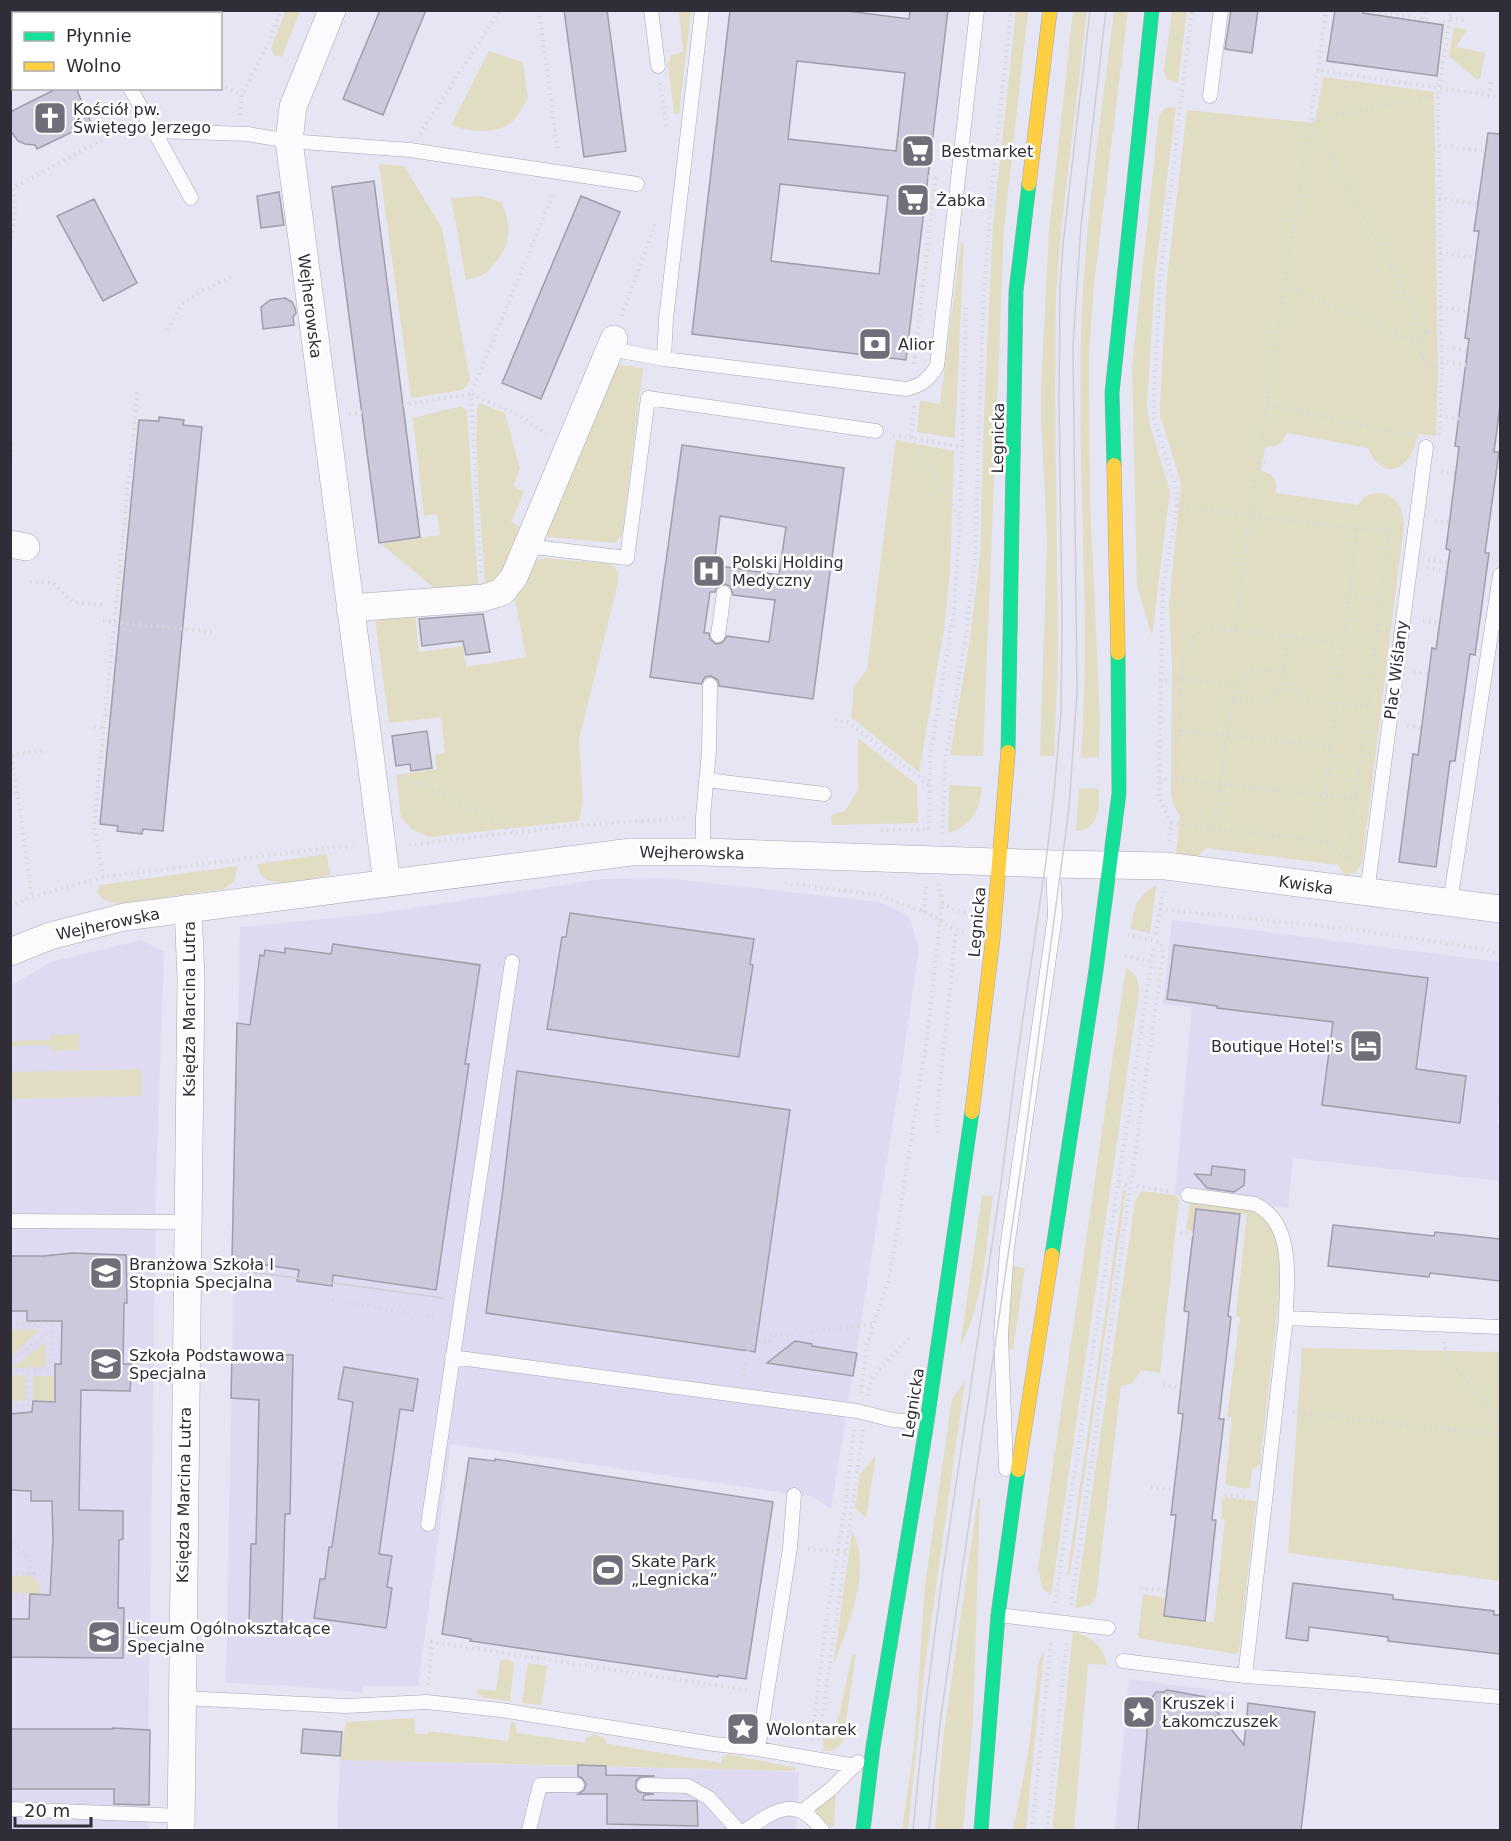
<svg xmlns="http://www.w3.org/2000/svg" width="1511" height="1841" viewBox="0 0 1511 1841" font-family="'DejaVu Sans',sans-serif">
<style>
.built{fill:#dddaf2}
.green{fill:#e1ddc3}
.building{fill:#cbc9db;stroke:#9e9da8;stroke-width:1.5;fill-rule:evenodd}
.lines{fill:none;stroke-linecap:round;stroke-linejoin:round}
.lane-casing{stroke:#a8a7b2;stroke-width:15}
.street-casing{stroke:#a8a7b2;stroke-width:28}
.fast-casing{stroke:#a8a7b2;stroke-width:15}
.slow-casing{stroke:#a8a7b2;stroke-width:15}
.path{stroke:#d8d7db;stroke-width:4;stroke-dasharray:1.5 4.5;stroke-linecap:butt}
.lane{stroke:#fbfbfd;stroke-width:14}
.street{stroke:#fbfbfd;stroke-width:27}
.fast{stroke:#16e098;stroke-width:14}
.slow{stroke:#ffcf43;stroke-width:14}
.tram{stroke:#cecdd2;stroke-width:1.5}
.labels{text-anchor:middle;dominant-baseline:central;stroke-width:5;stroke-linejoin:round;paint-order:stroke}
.poi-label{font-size:16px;fill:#2f2e38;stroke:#fff;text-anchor:start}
.street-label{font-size:16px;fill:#2f2e38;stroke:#fff}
</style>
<rect width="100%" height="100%" fill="#e6e5f3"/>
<path class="built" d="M664,878L880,902L909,916L919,948L901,1072L831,1509L813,1497L451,1444L418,1686H363V1693L298,1686L226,1683L240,927L373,914L602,879Z
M1172,920L1500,962V1075L1497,1125H1500V1181L1293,1158L1288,1208L1175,1195L1192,1007L1163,1004Z
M141,940L164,952L156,1185L149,1697L148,1825L150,1830H11L10,986L51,962Z
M1129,1679L1235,1693L1222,1830H1115Z
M340,1760L799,1772L796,1830H337Z"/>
<path class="green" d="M286,10L300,11L282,57L274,55L271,48Z
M679,11H691L679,114H674L668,64L671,55L683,52Z
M1016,11H1028L1004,228L983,756L950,755L970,639L980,556L984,415L993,225Z
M1073,11H1087L1061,231L1056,293L1055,390L1058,657L1054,756H1040L1047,540L1041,415V387L1049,230Z
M1114,11H1128L1094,284L1089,353L1090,502L1100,718L1099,757L1081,758C1091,617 1077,476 1081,336C1084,227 1101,118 1114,11Z
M1172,11H1187L1178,83L1167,79L1164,71Z
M1454,27L1467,30L1456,47L1485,53L1480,79L1477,80L1449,56Z
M489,51L523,62L528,98C523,105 518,117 512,122C496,135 469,132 451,125Z
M1323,77L1434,92L1438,373L1436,436L1418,434C1416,440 1415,447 1412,453C1398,477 1378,473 1368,448L1287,433C1281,444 1278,447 1265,447L1261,471C1274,474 1277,480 1276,493L1358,505C1367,490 1388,488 1399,505C1402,510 1403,517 1404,524L1362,863L1356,872L1345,876L1338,865L1206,848L1197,857L1176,853L1180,816L1173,805L1171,795L1172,664L1169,604L1181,483L1160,415V404L1167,279L1187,110L1315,123Z
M1167,107H1176L1155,276L1147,406L1150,426L1170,491L1152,636L1137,586L1132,368L1159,115Z
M379,164L404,166L442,228L470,380L464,389L457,391L411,398Z
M481,196L501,202C512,226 512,244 494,264C491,268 488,272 484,274C478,277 472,278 466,280L451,198Z
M964,242L955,438L917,432L920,401L940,404L961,243Z
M613,364L643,368L622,535L615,543L548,537L542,533Z
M479,403L505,413L520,469L513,486L524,492L511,522L524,528L502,581L485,584C484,558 471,415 479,403Z
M461,406L467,411L478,582L477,588L439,592L381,544L440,535L437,514L424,516L413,418Z
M896,440L954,451L950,571L944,629L919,772L851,717L854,686L867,670Z
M546,558L610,564L618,571V582L579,739L583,801L579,821L429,837L412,829L401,818L396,775L437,769L435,755L445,753L441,717L389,723L375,619L415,612L419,652L463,646L466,667L526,657L514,594L536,560Z
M858,738L917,785L918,823L832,825L831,815L845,811L858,790Z
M949,785L982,787C980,810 971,827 948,833Z
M1079,788L1099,789C1099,806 1100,830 1076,831Z
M327,854L330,875C311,879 258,895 258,864Z
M238,866L234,881L224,889L117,904L102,899L97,892L100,885Z
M1156,886L1150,933L1131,929C1133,909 1137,895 1156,886Z
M1126,967L1137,977L1139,991L1051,1596L1042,1587L1038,1568Z
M79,1034L80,1050L51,1051L50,1045L11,1046V1041L50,1040V1035Z
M141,1069L142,1096L11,1099V1072Z
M1126,1190L1070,1574L1067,1575L1123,1191Z
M1142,1191L1175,1195L1179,1200L1160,1373L1141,1370L1133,1383L1121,1386L1096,1597L1090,1605L1075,1608L1135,1201Z
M982,1195L993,1196C986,1247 984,1301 960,1347Z
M1190,1201C1202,1203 1247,1206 1255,1211C1270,1219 1278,1239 1284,1253L1260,1464L1252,1470L1249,1489L1225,1485L1232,1418L1227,1417L1240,1317L1236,1316L1247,1214L1196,1208L1192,1231L1186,1230Z
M1013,1266L1025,1268L1013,1349L1010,1350L1008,1348L1007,1309Z
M40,1329L11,1357V1330Z
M46,1342L45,1367L11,1368Z
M1302,1348L1500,1352V1581L1288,1553Z
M11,1375H25V1401H11Z
M33,1376H54V1401L33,1400Z
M965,1381L925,1666L908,1830H902L914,1747L925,1585L952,1399Z
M876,1455L866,1518L855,1508L860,1474Z
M1223,1497L1256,1501L1239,1651L1235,1654L1138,1638L1143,1594L1165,1598L1163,1617L1214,1622L1225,1520L1221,1519Z
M978,1498H980L973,1721L963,1830H935L943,1739Z
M852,1532C874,1565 846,1632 833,1667Z
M11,1576C29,1576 37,1572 41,1594L11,1593Z
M1073,1632C1092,1637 1103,1645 1107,1665L1088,1664L1074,1830H1052Z
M1044,1650L1026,1830H1013L1029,1747L1039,1661Z
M856,1654L843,1741C837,1748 833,1752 823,1751V1738L834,1739L852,1655Z
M500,1660H510L514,1663L510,1701L485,1698L477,1693V1689L496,1691Z
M528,1663L547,1666L542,1702L540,1705L522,1703Z
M414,1718L415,1734H428L429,1731L508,1741L511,1722L516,1724L517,1733L585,1743L586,1738L594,1734L605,1738L607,1744L721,1763L722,1757L728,1754L796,1768L795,1771L340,1760L346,1722Z
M836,1795L834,1825L831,1827L815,1816L816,1806Z"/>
<path class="building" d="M380,10H426L383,115L343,99Z
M564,10H607L626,151L584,157Z
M730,10H840L909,19L910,10H948L906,360L692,334ZM797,61L905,73L896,151L788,139ZM780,184L888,196L879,274L771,261Z
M1231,10H1258L1252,53L1225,49Z
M1335,10H1363V13L1443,25L1437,76L1327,61Z
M58,88H76L91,123L37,149L35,145L25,144L18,141L10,130V112Z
M1488,133L1500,134V406L1494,452H1499L1485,553H1489L1475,655L1470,654L1455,761H1450L1436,867L1399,862L1413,754L1418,755L1432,648L1436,649L1450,550L1446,549L1459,447L1455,446L1469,339L1465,338L1479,231H1474Z
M374,181L420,537L379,543L332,187Z
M279,192L284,225L261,228L257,196Z
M581,196L620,212L541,399L502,383Z
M94,199L137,283L103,301L57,216Z
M285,298L292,302L295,308L296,313L293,317L294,325L263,329L261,307L270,300Z
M159,417L184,420L183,425L202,427L163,831L143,829L142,834L117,831L118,826L100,824L139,420L159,421Z
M682,445L844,468L813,699L719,686L718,680L711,676L705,677L701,684L650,677ZM720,516L786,527L779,575L714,565ZM725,584L730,586L733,595L775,600L769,642L727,636L722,643L716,644L710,639L709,633H704L710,592H715L717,587Z
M483,614L490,652L466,655L463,641L422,646L419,619Z
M427,731L432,768L411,771L410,764L396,766L392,736Z
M570,913L754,939L750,964L753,965L739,1057L547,1029L562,937H566Z
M333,944L480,965L465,1064H469L436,1290L333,1275L332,1286L297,1281L299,1270L232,1260L237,1023L250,1025L260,955L264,956L265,950L285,953V948L331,954Z
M1174,945L1428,978L1416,1069L1466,1076L1460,1123L1322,1105L1333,1022L1217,1008V1006L1167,999Z
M517,1071L790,1110L755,1352L486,1313L502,1197Z
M1212,1166L1245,1170L1244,1185L1234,1192L1207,1188L1195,1174L1211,1175Z
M1196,1209L1240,1214L1228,1316L1231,1317L1219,1419H1224L1212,1520H1216L1205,1621L1164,1616L1176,1515H1171L1183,1414L1178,1413L1189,1312L1184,1311Z
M1333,1225L1434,1236L1435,1232L1500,1239V1281L1430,1273L1429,1277L1328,1266Z
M72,1253L126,1255L127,1303H124L123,1364H132L130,1391L81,1390L79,1510L123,1511V1539L119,1540L118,1608H124L123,1658L10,1657V1619H29L30,1594L50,1595L53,1540L52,1501H31V1491L10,1490V1414L32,1412L33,1401L55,1402V1364H61L62,1321H27V1311H10V1256H44Z
M795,1341L812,1344V1346L857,1353L853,1376L767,1363Z
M232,1353L293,1355L290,1514H285L282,1626L249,1625L251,1544H256L259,1400L231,1398Z
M344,1367L418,1379L413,1411L400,1409L379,1554L392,1556L387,1587L392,1588L386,1628L314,1618L320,1579H325L329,1547H332L353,1402L338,1399Z
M469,1458L495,1461V1459L773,1502L746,1679L718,1675V1677L470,1641L471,1639L442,1634Z
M1293,1583L1393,1595V1599L1494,1611V1615H1500V1654L1388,1641V1637L1309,1627L1308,1641L1286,1638Z
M1167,1690L1205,1697L1244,1745L1248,1703L1315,1712L1301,1830H1138L1147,1734V1704L1156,1692H1164Z
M113,1728L150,1730L149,1805L114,1804V1789H10V1729H113Z
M303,1729L342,1732L340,1756L301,1753Z
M578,1765L606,1766V1775L655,1776L640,1777L636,1781V1789L639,1792L654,1794L644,1795L643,1800L697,1801L698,1826L607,1824V1794H578L584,1790L586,1784L582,1778L578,1776Z"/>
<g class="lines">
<g class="lane-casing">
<path id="lane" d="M87,10L89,14
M651,10L658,66
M130,88L154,131L248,134L289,141L410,150L637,184
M1210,96L1221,10
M154,131L191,198
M610,349L664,359L906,389C921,386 929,379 937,366L977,10
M664,359L666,319L702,10
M526,546L627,558L648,398L876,431
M718,635L724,593
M706,780L824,794
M703,852V817L709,751L710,685
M1367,893L1426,447
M1450,903L1500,575
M1188,1195L1255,1204C1296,1224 1286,1280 1286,1318
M10,1221L189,1222
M452,1357L857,1411L893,1420L927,1423
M1006,1469L1001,1335L1007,1248L1055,916L1053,864
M428,1524L512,962
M998,1615L1108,1628
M1123,1661L1245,1676L1344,1683L1500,1697
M1245,1676L1286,1318L1500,1327
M182,1698L345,1706L427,1702L501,1710L714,1744L758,1749L855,1766
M758,1749L790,1548L794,1495
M644,1785L688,1786L709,1798L738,1830
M10,1809L182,1816
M804,1810L831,1789L858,1762
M529,1830L540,1785H577
M746,1830C777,1809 796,1795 822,1830"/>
</g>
<g class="street-casing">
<path id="street" d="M332,10L293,107L289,141L387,883
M10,544L26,547
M350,608L483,598L502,592L514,577L614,339
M10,952L50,936L124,917L631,852H703L1053,864L1166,866L1500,909
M181,1830L191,979L188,908"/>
</g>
<g class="fast-casing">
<path id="fast" d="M1114,465L1112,393L1152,10
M1008,752L1016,291L1029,184
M1052,1255L1096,970L1119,793L1118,653
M863,1830L873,1747L926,1428L972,1112
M981,1830L998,1615L1018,1470"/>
</g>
<g class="slow-casing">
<path id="slow" d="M1029,184L1050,10
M1114,465L1118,653
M972,1112L993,937L1008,752
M1018,1470L1052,1255"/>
</g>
<path class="path" d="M133,10L135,14
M539,10L558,152
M1367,10L1428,20
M1450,18L1464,20
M1424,19L1425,10
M1443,22L1449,23
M1318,70L1326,10
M660,83L667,129
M220,85L242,95
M1438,95L1311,120L1426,332L1441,331L1438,95L1451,10
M1489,96L1491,79
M240,115L242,95L270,39L281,10
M420,134L500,10
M1439,146L1486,151
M928,177L936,178
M1439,198L1478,204
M10,250L15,211L13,188L129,125
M1440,253L1476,258
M1285,285L1417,343
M1440,307L1469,312
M622,316L656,221
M168,330L182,304L206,289L233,276
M1426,332L1417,343L1421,356L1428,365H1442L1441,331
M1441,347L1468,350
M1441,362L1466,365
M914,364L936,175
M403,405L471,394L554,191
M1267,405L1413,436
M914,406L911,438L963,447
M349,414L362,412
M1440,416L1459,419
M893,435L911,438L960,519
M1439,435L1442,365
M10,438L12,440L10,467
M1258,462L1267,463
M1441,471L1455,473
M1177,506V491L1153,416L1160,278L1192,10
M1435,521L1449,522
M1428,560L1448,562
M1427,568L1447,571
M481,573L471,394L520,416L546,434
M30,582L53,583L73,602L105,605
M1349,596L1380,599
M103,621L213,632
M1423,621L1440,623
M1236,630L1343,644
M1289,637C1287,648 1283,663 1285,674C1293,708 1341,704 1368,706
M1414,672L1428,674
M1161,680L1163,586L1177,506L1357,529H1390L1348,860L1326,843L1320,841L1171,823
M1233,698L1235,684L1253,670L1285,671
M835,720L848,722L929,785
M1407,726L1421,728
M94,727H105
M1180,731L1332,746
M11,755L43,751
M12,756L32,897
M399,776L452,798L513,832
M1159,779H1176L1357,799
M1176,779L1181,679L1235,684
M1214,828L1233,698C1267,702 1263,703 1288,682
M929,829L930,757L954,610L960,519L966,305
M881,830L929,829
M942,834L946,756L966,635L975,558L983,305L992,188L1011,10
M1169,841L1171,823L1159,797L1161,680L1181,679L1183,657L1202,626L1236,630L1250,514L1318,70L1500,97
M1320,841L1357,529
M409,845L570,826L685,818
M103,877L94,824L138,388
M785,883L879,895L935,916L945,924L963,932
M942,903L958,911L966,913
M10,906L32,897L103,877L334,847H356
M1160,909L1358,930L1464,946L1500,953
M924,912L926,886
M1156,934L1163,892
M1125,956L1152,962
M938,1133L937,1113L956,931
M1119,1183L1127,1185
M1137,1186L1172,1192
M1180,1233L1193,1234
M332,1300L439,1318
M10,1323L51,1324L52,1331L10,1361
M1444,1342L1447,1356L1500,1424
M10,1370H50L52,1332
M744,1376L749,1345L757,1340L770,1342L771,1334L793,1335L872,1324
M1163,1385L1181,1388
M861,1393L867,1345L890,1274L893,1257L927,1037L942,903L939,884
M868,1396L872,1377L909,1338
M10,1406L27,1407L28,1370
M1293,1412L1500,1435
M1151,1487L1174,1490
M1225,1495L1248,1497
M10,1538C20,1549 32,1559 33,1574
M808,1549L846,1552
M10,1573L47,1574
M1140,1588L1167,1591
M10,1598L29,1599
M1055,1603L1154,945
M1071,1605L1163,957V948L1160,942L1128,935
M428,1685L432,1642L747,1690
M812,1740L825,1629L845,1508L854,1430
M819,1740L863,1430
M1032,1830L1051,1640
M1047,1830L1067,1642"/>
<use href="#lane" class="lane"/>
<use href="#street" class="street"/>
<use href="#fast" class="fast"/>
<use href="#slow" class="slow"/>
<path class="tram" d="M245,1271L444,1298
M913,1830L925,1710L943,1571L1000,1191L1016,1066L1046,861L1054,793L1061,712L1062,620L1059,400L1060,288L1063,244L1090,10
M929,1830L940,1723L1023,1152L1069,808L1077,692L1073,345L1081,226L1106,10"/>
</g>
<defs>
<g id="church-square" transform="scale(1.725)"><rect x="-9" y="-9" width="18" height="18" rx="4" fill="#6f6e79" stroke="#fff"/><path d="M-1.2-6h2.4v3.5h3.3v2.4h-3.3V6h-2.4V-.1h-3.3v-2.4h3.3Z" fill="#fff"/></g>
<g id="supermarket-square" transform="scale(1.725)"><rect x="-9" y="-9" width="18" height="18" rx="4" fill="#6f6e79" stroke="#fff"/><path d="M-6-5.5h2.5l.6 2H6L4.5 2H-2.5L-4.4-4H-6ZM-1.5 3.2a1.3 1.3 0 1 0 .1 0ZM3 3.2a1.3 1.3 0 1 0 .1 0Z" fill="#fff"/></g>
<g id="bank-square" transform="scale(1.725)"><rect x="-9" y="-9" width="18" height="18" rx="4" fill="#6f6e79" stroke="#fff"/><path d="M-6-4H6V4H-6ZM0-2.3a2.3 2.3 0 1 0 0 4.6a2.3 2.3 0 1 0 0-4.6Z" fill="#fff"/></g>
<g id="hospital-square" transform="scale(1.725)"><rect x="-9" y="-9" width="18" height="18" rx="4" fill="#6f6e79" stroke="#fff"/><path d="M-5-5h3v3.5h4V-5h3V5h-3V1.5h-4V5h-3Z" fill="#fff"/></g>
<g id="hotel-square" transform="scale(1.725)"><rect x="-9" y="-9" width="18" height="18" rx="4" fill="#6f6e79" stroke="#fff"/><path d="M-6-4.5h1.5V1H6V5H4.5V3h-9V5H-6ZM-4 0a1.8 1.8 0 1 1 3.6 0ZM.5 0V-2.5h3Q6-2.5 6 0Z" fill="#fff"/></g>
<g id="school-square" transform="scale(1.725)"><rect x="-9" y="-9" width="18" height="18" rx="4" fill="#6f6e79" stroke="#fff"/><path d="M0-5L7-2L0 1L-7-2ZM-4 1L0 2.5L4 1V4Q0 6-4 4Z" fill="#fff"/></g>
<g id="stadium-square" transform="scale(1.725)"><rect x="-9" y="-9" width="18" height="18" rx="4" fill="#6f6e79" stroke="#fff"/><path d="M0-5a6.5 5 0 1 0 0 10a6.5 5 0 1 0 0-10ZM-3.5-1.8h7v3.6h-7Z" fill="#fff"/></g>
<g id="sight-square" transform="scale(1.725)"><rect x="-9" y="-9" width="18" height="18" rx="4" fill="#6f6e79" stroke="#fff"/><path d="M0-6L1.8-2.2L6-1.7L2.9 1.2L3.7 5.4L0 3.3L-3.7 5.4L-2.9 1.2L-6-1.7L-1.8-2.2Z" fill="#fff"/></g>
</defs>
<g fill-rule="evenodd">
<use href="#church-square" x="50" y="118"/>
<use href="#supermarket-square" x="918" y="151"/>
<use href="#supermarket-square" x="913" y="200"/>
<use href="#bank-square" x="875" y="344"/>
<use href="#hospital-square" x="709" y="571"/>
<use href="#hotel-square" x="1366" y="1046"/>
<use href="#school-square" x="106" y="1273"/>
<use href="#school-square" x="106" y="1364"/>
<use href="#stadium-square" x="608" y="1570"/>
<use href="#school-square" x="104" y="1637"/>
<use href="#sight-square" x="1139" y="1712"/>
<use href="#sight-square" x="743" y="1729"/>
</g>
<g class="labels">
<g class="poi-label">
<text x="73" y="109">Kościół pw.<tspan x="73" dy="18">Świętego Jerzego</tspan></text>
<text x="941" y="151">Bestmarket</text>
<text x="936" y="200">Żabka</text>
<text x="898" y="344">Alior</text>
<text x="732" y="562">Polski Holding<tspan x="732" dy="18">Medyczny</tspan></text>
<text x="1343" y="1046" text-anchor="end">Boutique Hotel's</text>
<text x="129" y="1264">Branżowa Szkoła I<tspan x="129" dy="18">Stopnia Specjalna</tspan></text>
<text x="129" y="1355">Szkoła Podstawowa<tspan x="129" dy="18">Specjalna</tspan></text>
<text x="631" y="1561">Skate Park<tspan x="631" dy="18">„Legnicka”</tspan></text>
<text x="127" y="1628">Liceum Ogólnokształcące<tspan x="127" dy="18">Specjalne</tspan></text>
<text x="1162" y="1703">Kruszek i<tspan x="1162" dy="18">Łakomczuszek</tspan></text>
<text x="766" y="1729">Wolontarek</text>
</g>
<g class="street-label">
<text transform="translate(310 306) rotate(83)">Wejherowska</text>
<text transform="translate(998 438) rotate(-89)">Legnicka</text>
<text transform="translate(1396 670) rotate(-83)">Plac Wiślany</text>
<text transform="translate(692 853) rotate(1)">Wejherowska</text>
<text transform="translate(1306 885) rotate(8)">Kwiska</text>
<text transform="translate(977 922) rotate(-85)">Legnicka</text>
<text transform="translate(108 924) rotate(-12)">Wejherowska</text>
<text transform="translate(189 1009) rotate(-90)">Księdza Marcina Lutra</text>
<text transform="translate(913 1403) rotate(-81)">Legnicka</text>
<text transform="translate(184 1495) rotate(-89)">Księdza Marcina Lutra</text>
</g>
</g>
<rect width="1511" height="1841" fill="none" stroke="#2f2e38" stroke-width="24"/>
<rect x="12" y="12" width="210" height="78" fill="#ffffff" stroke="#acabaf" stroke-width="1.5"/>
<rect x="24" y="32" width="30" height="9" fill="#16e098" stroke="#acabaf" stroke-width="1.5"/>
<text x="66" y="42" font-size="18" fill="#2f2e38">Płynnie</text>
<rect x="24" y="62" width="30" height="9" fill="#ffcf43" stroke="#acabaf" stroke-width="1.5"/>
<text x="66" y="72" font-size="18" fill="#2f2e38">Wolno</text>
<path d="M15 1817v9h76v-9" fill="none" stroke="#2f2e38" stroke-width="3"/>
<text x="24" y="1817" font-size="18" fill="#2f2e38" stroke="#ffffff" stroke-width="4.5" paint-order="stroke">20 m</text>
</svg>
